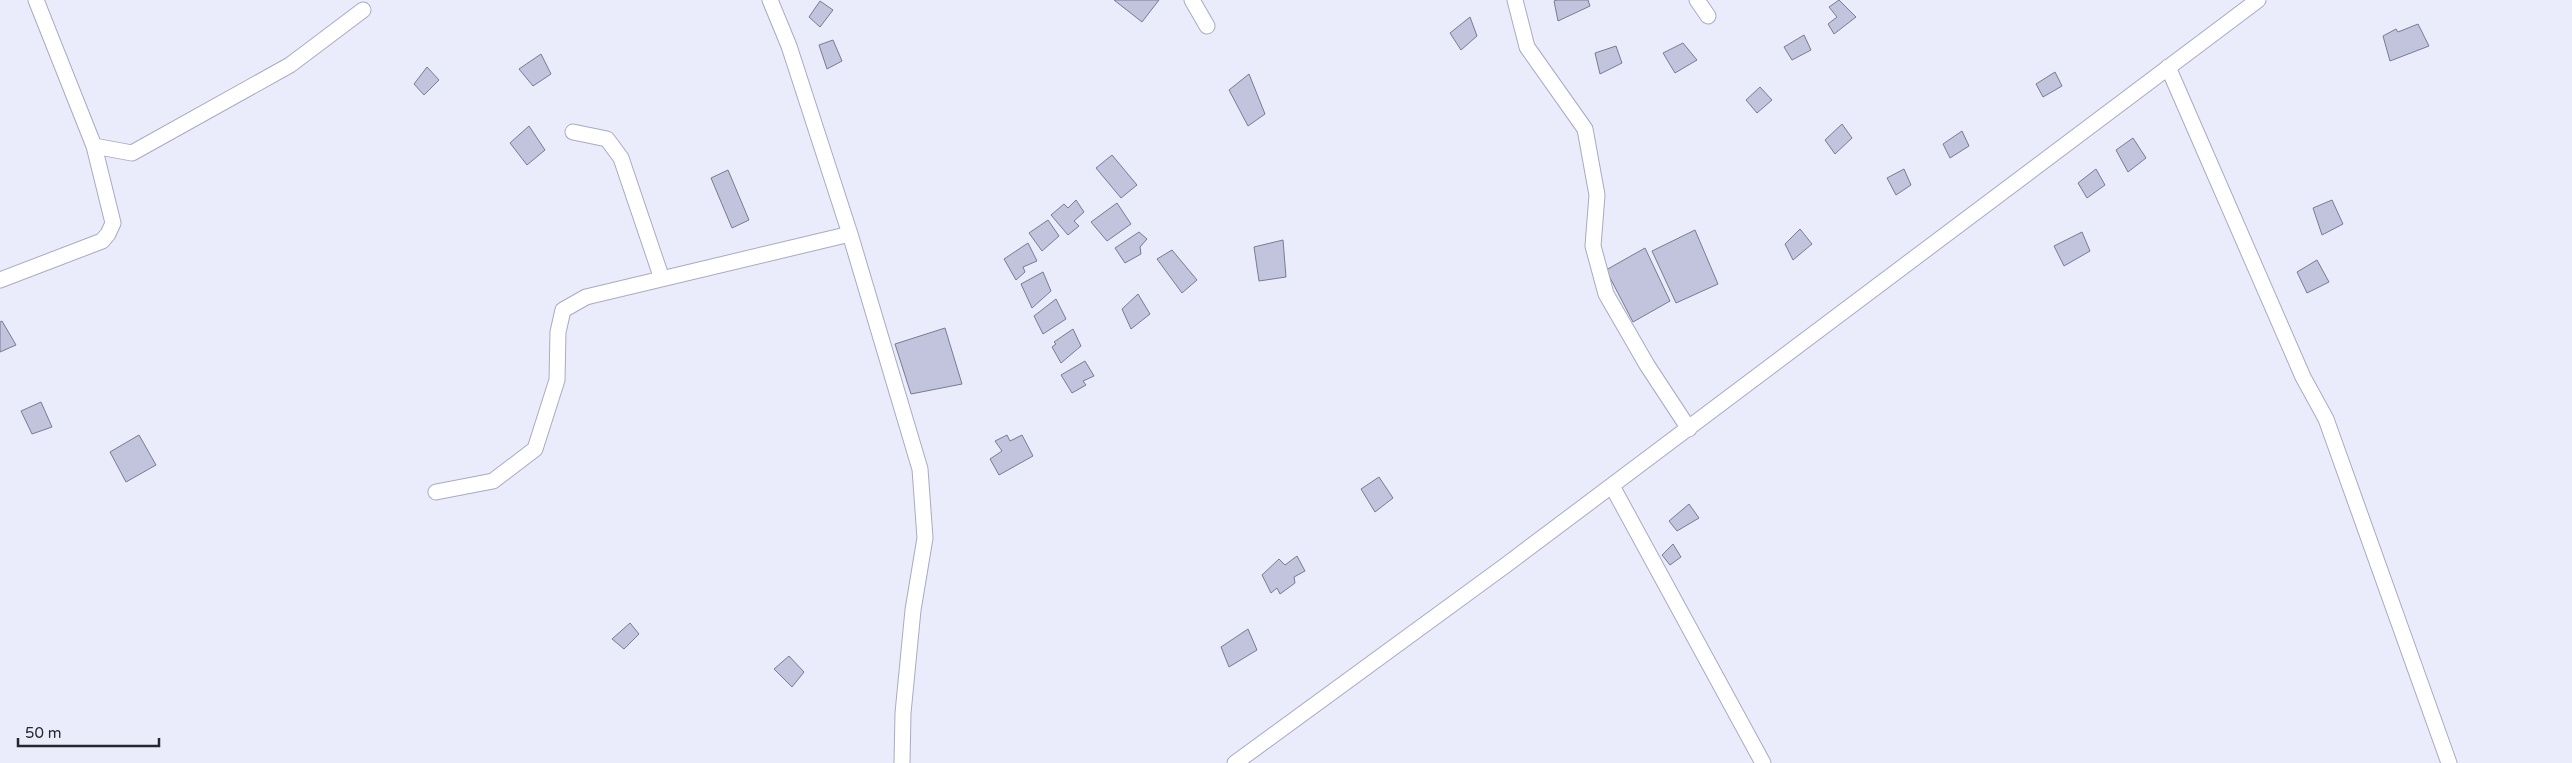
<svg xmlns="http://www.w3.org/2000/svg" width="2572" height="763" viewBox="0 0 2572 763" font-family="'Varela Round',sans-serif">
<style>
.building{fill:#c1c4dc;stroke:#787b91}
.lines{fill:none;stroke-linecap:round;stroke-linejoin:round}
.street-casing{stroke:#a8aac2;stroke-width:17}
.street{stroke:#fff;stroke-width:15}
</style>
<rect width="100%" height="100%" fill="#ebecfb"/>
<path class="building" d="M1114,0H1159L1142,22Z
M1557,0H1588L1590,6L1558,21L1554,1Z
M1839,0L1856,17L1834,34L1828,24L1837,17L1829,7Z
M820,1L833,10L820,27L809,17Z
M1470,17L1477,36L1461,50L1450,33Z
M2418,24L2429,46L2390,61L2383,36L2396,29L2398,32Z
M1804,35L1811,50L1792,60L1784,47Z
M833,40L842,61L827,69L819,45Z
M1683,43L1697,60L1675,73L1663,53Z
M1616,46L1622,63L1600,74L1595,53Z
M541,54L551,74L533,86L519,69Z
M427,67L439,80L424,95L414,84Z
M2055,72L2062,86L2043,97L2036,84Z
M1249,74L1265,114L1248,126L1229,90Z
M1760,87L1772,100L1757,113L1746,100Z
M1842,124L1852,138L1835,154L1825,140Z
M529,126L545,150L527,165L510,143Z
M1962,131L1969,146L1950,158L1943,144Z
M2133,138L2146,158L2128,172L2116,150Z
M1112,155L1137,185L1121,198L1096,168Z
M1904,169L1911,185L1896,195L1887,178Z
M2096,169L2105,185L2087,198L2078,183Z
M728,170L749,220L732,228L711,178Z
M1076,200L1084,212L1074,221L1079,226L1068,235L1051,215L1064,204L1068,208Z
M2332,200L2343,224L2322,235L2313,208Z
M1117,203L1131,224L1107,241L1091,222Z
M1048,220L1059,236L1042,251L1029,233Z
M1800,229L1812,244L1793,260L1785,244Z
M1695,230L1718,284L1676,303L1652,251Z
M1139,232L1147,239L1140,247L1141,254L1125,263L1115,248Z
M2082,232L2090,251L2064,266L2054,246Z
M1283,240L1286,277L1259,281L1254,247Z
M1028,243L1037,261L1023,267L1025,272L1016,280L1004,259Z
M1645,248L1670,301L1633,322L1606,270Z
M1172,250L1197,280L1182,293L1157,259Z
M2317,260L2329,282L2307,293L2297,272Z
M1043,272L1051,291L1032,308L1021,284Z
M1138,294L1150,314L1131,329L1122,309Z
M1056,299L1066,319L1043,334L1034,316Z
M2,321L16,345L0,352V322Z
M945,328L962,384L911,394L895,344Z
M1073,329L1081,346L1061,363L1052,347L1056,344L1054,342Z
M1085,361L1094,376L1083,381L1086,385L1072,393L1061,375Z
M41,402L52,427L32,434L21,411Z
M139,435L156,465L126,482L110,452Z
M1007,435L1010,441L1022,435L1033,456L999,475L990,459L1002,451L995,441Z
M1379,477L1393,498L1375,512L1361,489Z
M1689,504L1699,518L1677,531L1669,521Z
M1673,544L1681,557L1670,565L1662,555Z
M1297,556L1305,571L1294,577L1295,583L1280,594L1277,588L1271,593L1262,575L1279,559L1285,565Z
M630,623L639,634L624,649L612,639Z
M1248,629L1257,650L1229,667L1221,647Z
M789,656L804,672L792,687L774,669Z"/>
<g class="lines">
<g class="street-casing">
<path id="street" d="M770,0L789,46L850,234L920,469L925,538L913,610L903,713L902,763
M1192,0L1207,26
M1515,0L1527,47L1585,129L1597,195L1593,246L1606,294L1647,365L1689,429
M1697,0L1708,16
M2168,67L2303,377L2326,419L2449,763
M573,132L607,139L621,158L662,279
M94,146L132,153L290,65L363,10
M0,280L102,241L108,234L113,223L94,146L36,0
M1612,486L1763,763
M436,492L493,481L535,449L557,380L558,332L563,310L586,297L850,234
M1235,763L1506,565L2258,0"/>
</g>
<use href="#street" class="street"/>
</g>
<path d="M18 738v8h141v-8" fill="none" stroke="#252630" stroke-width="2.5"/>
<text x="25" y="738" font-size="15" fill="#252630" stroke="#ebecfb" stroke-width="4" paint-order="stroke">50 m</text>
</svg>
